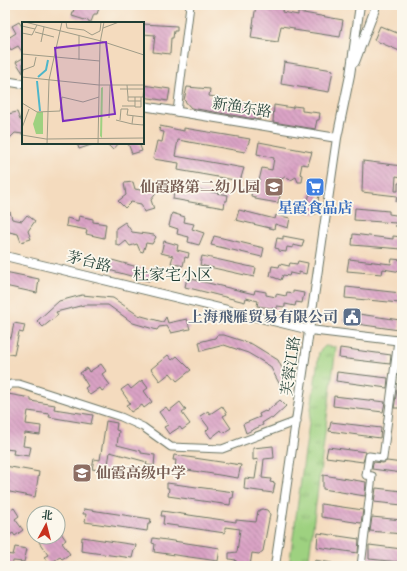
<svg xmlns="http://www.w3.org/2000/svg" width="407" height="571" viewBox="0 0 407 571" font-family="'IM FELL Double Pica','Noto Serif SC',serif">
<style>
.park{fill:url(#park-tufts);stroke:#5e875a}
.building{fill:url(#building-back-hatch)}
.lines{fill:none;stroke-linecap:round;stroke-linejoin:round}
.minor-casing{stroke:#6a7464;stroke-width:9}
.tertiary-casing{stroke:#6a7464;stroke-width:10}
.minor{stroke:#fff;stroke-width:7}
.tertiary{stroke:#fff;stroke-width:8}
.labels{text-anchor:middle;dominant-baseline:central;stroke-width:3.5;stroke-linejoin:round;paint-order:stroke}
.street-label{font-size:15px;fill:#1f3d34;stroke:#fbf7ec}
.education-label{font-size:15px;font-weight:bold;fill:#785e54;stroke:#fbf7ec;text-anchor:end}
.shop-label{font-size:15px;font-weight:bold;fill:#366cbe;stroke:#fbf7ec}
.service-label{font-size:15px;font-weight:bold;fill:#4e5e75;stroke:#fbf7ec;text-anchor:end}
.neighbourhood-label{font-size:16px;fill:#1f3d34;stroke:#fbf7ec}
.inset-river{fill:none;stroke:#4cb6ca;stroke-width:2}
.inset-road{fill:none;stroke:#9f9c87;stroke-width:1}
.view{fill:#7b2cbf;fill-opacity:0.15;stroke:#7b2cbf;stroke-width:2}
.inset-edge{fill:none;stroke:#1f3d34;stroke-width:2}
</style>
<defs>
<pattern id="park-tufts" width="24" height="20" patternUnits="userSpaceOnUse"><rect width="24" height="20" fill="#9ed180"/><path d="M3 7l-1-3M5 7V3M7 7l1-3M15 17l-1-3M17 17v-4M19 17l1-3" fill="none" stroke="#80ab6a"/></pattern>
<pattern id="building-back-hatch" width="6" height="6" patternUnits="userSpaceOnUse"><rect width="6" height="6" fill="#daa3c5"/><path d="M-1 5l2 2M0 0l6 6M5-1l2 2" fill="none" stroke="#b086a1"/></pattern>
</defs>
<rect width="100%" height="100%" fill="#fbf7ec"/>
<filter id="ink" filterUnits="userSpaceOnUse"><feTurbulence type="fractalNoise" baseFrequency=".025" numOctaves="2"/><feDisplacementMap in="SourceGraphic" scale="8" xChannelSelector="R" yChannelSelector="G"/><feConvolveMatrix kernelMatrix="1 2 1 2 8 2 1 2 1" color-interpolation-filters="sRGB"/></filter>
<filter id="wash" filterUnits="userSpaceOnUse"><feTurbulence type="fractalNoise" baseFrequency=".012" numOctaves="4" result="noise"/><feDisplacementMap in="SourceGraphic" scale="16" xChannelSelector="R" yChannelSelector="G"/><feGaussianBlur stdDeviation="0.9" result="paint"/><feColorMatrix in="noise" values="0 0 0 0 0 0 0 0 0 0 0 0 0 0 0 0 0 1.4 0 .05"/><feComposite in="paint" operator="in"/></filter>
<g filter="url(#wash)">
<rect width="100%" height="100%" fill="#f4dbbe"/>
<path class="park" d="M325,346L336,347L308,566H289L319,352Z"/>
<g id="blocks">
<path class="building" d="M75,5H100L97,14H94L91,22L72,16Z
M256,5H283L282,12L298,15V12L343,20L340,37L294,30V28L281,26L278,42L251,38Z
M19,22L23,28V53L18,46L11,50L5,40L16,33L12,26Z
M143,24L177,26V31H174L173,38H171L170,54L153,52L155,35L143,34Z
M380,26L402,35V52L374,40Z
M23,58V73L16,62Z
M284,62L333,70L329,92L281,84Z
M143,85L170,89L168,101L143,97Z
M187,87L210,89L209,96L262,105L260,120L191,108L184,100Z
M274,105L293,108V106L302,107V111L320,113L319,120H317L315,129L273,122Z
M17,112L20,120L23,121V134L15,133L9,139L5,135V130L10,126L8,114Z
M160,126L184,131V128L250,139L245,152L178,140L175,156L244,168L240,181L178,170L179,163L153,159L157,141L162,142L164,132L159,131Z
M259,142L312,152L308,165L302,164L300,174L303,175L302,182H298L296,177L291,180L288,179L286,176L282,179L275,178L273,189L281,191L278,203L255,199V197L251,196L253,184L258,185L262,168L272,170L274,158L257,154Z
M77,143H93L94,144L79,149Z
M106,143H119L113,150Z
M128,143H139L142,151L132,154Z
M363,161L402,166V177L396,176L395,191H398V183H402V203L396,202L397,196L362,192Z
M313,181L321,182L316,214L305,212Z
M133,182L135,189L145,191L150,184L158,191L151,200L154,209L144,212L141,204L131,202L125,208L118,201L126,195L124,183Z
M173,185L228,195L227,201H225L224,208L173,199L174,191L172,190Z
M355,208L389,211V214L402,216V227L395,226L396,223L354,220Z
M239,210L275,219L276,215L290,218L288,228L275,224L274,229L236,220Z
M10,212L12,219L22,221L27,215L35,221L28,231L31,239L21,242L18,234L5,231L7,225L5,213Z
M172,213L185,217L184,222L194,224L192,229L204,233L199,245L188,242L189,237L177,234L178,229L169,226Z
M79,216L93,219V222L106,224L104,238L86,234L87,230L66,226L67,218L78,221Z
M125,222L132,232L154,235L156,237L152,244L146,243L143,252L140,251L137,244L130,246L126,241L120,246L116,245V228Z
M353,234L393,239V236L402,237V249L352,245Z
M214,236L264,248L262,257L211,245Z
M283,236L304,240L302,247L293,245V248L287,247L286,252L279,251V249L275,248L277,238L283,239Z
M164,241L178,245L177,250L189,253L188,258L185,257L183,266L171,263L173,256L161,253Z
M202,256L256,268L254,277L200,265Z
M349,259L391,264L392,259L402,260V272L383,269L382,274L347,271Z
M112,260L152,271L149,281L109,270Z
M298,261L308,263L306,274L299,272V275L290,273L289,276L283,275L281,280L270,276L272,266L279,267L280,264L289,266L290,263L297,264Z
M5,272L39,279L37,293L5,286Z
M187,278L254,294L255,290L266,292V295L276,297V294L286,296L287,292L293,293V291L304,293L302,303L296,302L295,306L285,304V307L277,306V309L257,306L258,301L246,298L245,302L185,287Z
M346,287L401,293L400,303L345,298Z
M82,295L113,298L138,315L163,322L166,317L168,323L187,319L190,329L171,333L167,326L159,327L157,330L133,323L108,305H84L56,312L58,315L43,327L37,321L59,301Z
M345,312L400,320L399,330L343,322Z
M14,323L25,325L23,333L19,332L14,355L5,353V337L11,338Z
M217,335H224L252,344L278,360L288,381L280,385L270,366L248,353L224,345L201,351L199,342L215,338Z
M340,348L391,355L390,364L339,358Z
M168,355L172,360L177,356L191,370L177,381L170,373L160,381L151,369Z
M101,364L106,371L102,374L110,385L102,391L100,388L90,395L85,388L88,386L80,373L87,368L89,372Z
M337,372L388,378L387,388L336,381Z
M142,380L148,388L144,391L152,402L144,408L142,405L131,412L126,405L130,403L121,390L128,385L131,389Z
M397,390L402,391V408H394Z
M8,394L31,398V401L55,405L54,409L93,415L91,424L49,417L50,414L28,411L26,424L41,426L40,435L25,433L23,446L31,447L29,456L13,454L14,450L5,449Z
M334,396L385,402L383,412L333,406Z
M280,400L286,406L272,419L270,418L262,423L263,425L246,433L243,424L260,417L259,414L265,411L266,412Z
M180,402L186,410L182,413L190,424L182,430L180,427L169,434L164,427L168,425L159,412L166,407L169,411Z
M222,406L227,414L223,416L231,428L223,433L221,430L211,438L206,431L209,428L200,416L208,411L210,414Z
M106,421L117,423L116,430L119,431L117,445L141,451V453L155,455L154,466L146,465L147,462L110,452L107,471L92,469L94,459L100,460Z
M331,422L381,428L380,438L329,431Z
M273,446L274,458L264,459L262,478L271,479L270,482L275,483L273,493L244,489L245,478L255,479L258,459L253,460V448Z
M328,447L366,452L363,462L326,457Z
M174,455L241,465L238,478L175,468L176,460H173Z
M387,461L402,463V473L372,469L373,462L383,463Z
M5,466L39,472L35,497L5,491Z
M323,475L366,482L365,496L323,489Z
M167,483L234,492L233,498H231L230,505L168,496L169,488H167Z
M376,488L402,491V505L374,502Z
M321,504L363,510L361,523L321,517Z
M14,508L19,516L15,519L23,530L15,536L13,533L5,538V514Z
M84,509L151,519L150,524H148L147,531L85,522L86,514H83Z
M262,509L267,510L270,514L263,551L259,554L252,553L250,566H235L236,560L229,559V553L237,552L240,529L225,527V533L163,524L164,516H161L162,511L236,522V520L256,522L258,511Z
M372,517L402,520V534L370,531Z
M58,529L66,540L62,543L70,554L62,559L60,557L49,564L44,557L48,555L39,542L46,537L49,540L53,537H58Z
M318,533L359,539L358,553L317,547Z
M82,537L136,545L135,550H134L132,558L81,551Z
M153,538L220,548L218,561L154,552L155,544L152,543Z
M369,545L402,549L399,562L369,559Z
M15,547L27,549L24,562L13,561L12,566H5V554L13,555Z
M315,560L332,563V566H314Z"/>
</g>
</g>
<g filter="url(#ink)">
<use href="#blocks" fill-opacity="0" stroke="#6a7464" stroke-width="1"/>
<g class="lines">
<g class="minor-casing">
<path id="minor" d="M177,112L190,5
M5,389L11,384H19L121,417L143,427L171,447L222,449L297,421
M361,566L372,476L366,475L369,456L383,458L398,340"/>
</g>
<g class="tertiary-casing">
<path id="tertiary" d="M355,62L375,9L374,5
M5,81L23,84
M143,106L337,138
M5,256L310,330L402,341
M275,566L337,138L350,75L360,5"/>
</g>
<use href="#minor" class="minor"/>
<use href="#tertiary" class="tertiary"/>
</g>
</g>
<defs>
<g id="school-square" transform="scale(1)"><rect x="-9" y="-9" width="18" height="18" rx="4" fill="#8d6e63" stroke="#fbf7ec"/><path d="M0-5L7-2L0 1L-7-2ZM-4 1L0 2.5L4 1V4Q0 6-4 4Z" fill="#fff"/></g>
<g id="supermarket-square" transform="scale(1)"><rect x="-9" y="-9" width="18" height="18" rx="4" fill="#3f7fe0" stroke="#fbf7ec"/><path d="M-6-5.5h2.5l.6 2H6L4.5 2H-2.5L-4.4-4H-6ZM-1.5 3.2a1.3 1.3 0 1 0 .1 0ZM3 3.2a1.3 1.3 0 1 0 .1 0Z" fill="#fff"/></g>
<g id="civic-square" transform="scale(1)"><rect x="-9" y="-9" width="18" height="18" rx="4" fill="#5c6f8a" stroke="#fbf7ec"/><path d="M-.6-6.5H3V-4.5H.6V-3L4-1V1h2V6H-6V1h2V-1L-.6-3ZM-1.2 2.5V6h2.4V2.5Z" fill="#fff"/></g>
</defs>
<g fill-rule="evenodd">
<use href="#school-square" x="274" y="187"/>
<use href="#supermarket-square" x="315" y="187"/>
<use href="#civic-square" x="352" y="317"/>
<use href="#school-square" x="82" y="473"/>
</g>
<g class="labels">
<g class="street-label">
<text transform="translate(242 108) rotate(9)">新渔东路</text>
<text transform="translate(89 262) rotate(14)">茅台路</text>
<text transform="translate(291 366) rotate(-82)">芙蓉江路</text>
</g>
<g class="education-label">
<text x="260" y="187">仙霞路第二幼儿园</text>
<text x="96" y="473" text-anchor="start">仙霞高级中学</text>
</g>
<g class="shop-label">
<text x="315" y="208">星霞食品店</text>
</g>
<g class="service-label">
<text x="338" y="317">上海飛雁贸易有限公司</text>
</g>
<g class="neighbourhood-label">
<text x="173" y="275">杜家宅小区</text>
</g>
</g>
<g transform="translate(22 22)">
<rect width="122" height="122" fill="#f4dbbe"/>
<path d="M81,65L80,116L78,114L79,66ZM15,90H21V112H14L11,102Z" fill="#9ed180"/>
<path class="inset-river" d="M16,55L24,48L26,38M15,59L18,89"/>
<path class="inset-road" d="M3,0L79,19L122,33M44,0L45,6L62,8L70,13L78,9L79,0M0,4L13,7M81,6L97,0M13,10L32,15M0,11L10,13L15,3M57,14V38M19,20L22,5M0,32L78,39M0,54L1,48L12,44L14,35M0,55L77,63H122M105,63L106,75H121L122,63M98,67H122M106,75V79H119M113,75V85H119V75M0,81L15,90L38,89L40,75L61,80L77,75M100,84H113M87,96L88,63M94,98L110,102L111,94M98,98L99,87H106L105,93L122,95M110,102L121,103L122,100M0,106L7,87M0,113L24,117L122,116M25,122L27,58L40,0M76,122L78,21L82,0"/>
<path class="view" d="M84,20L93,92L41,99L33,26Z"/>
<rect width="122" height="122" class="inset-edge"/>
</g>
<rect width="407" height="571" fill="none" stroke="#fbf7ec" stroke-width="20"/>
<g transform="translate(46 525) rotate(7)"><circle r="19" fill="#fbf7ec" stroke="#a3ada2"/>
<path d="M0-3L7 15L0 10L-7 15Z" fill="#c8321e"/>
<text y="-6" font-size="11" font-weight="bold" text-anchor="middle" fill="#1f3d34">北</text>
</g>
</svg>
